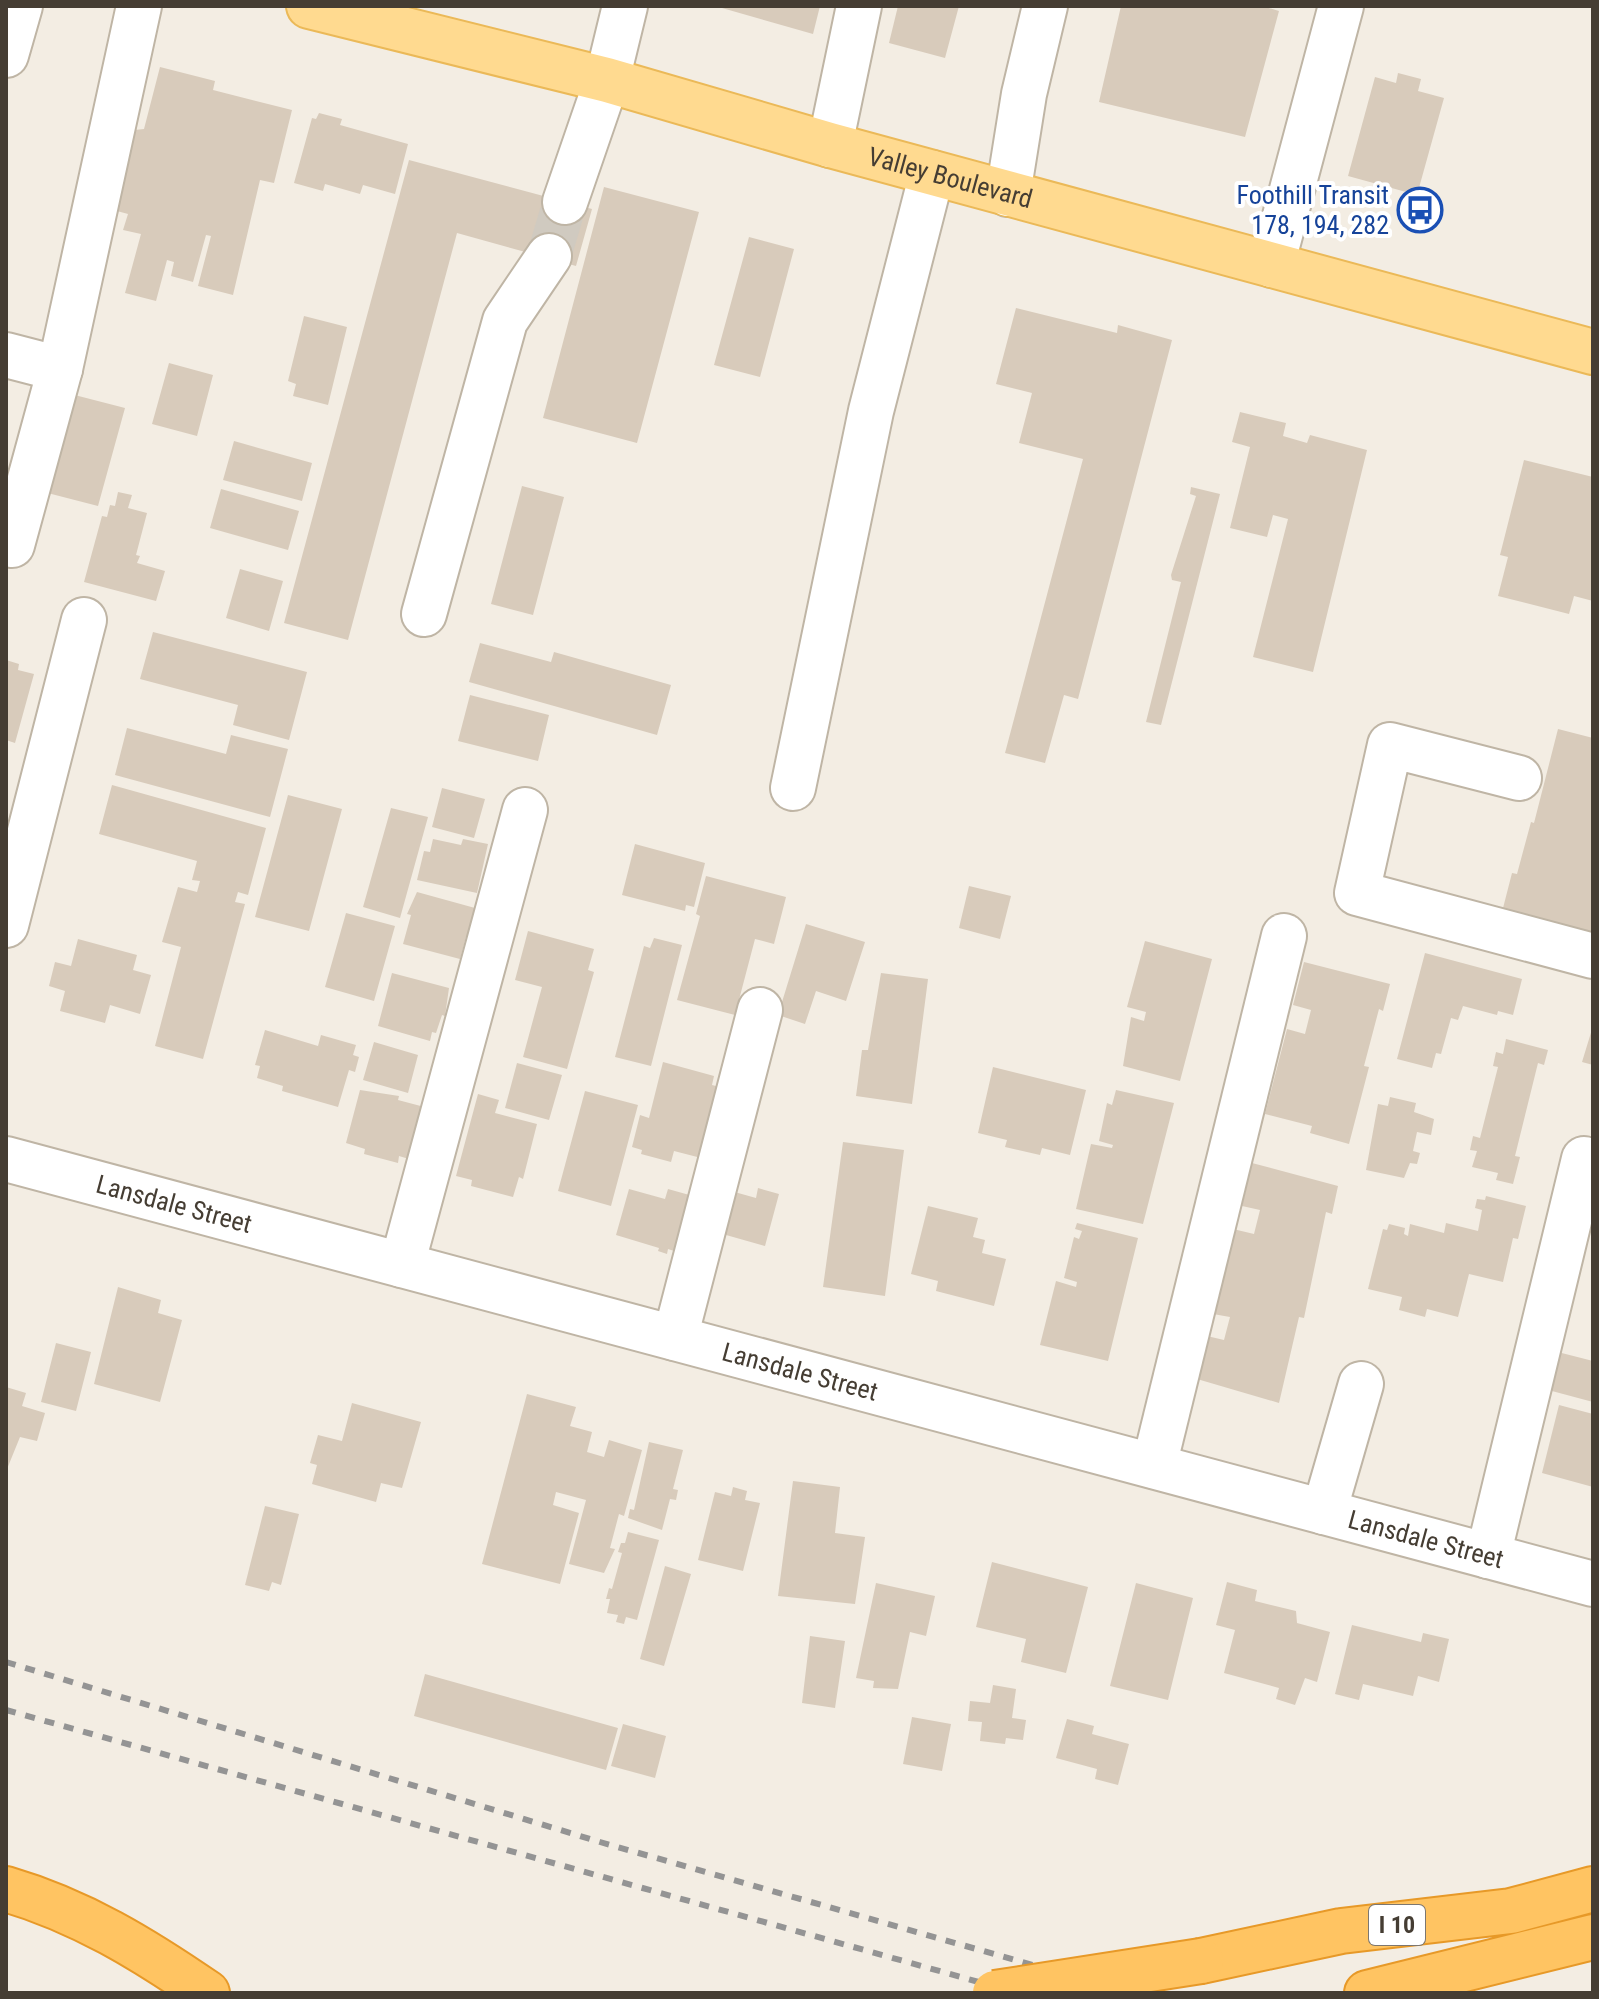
<svg xmlns="http://www.w3.org/2000/svg" width="1599" height="1999" viewBox="0 0 1599 1999" font-family="'Roboto Condensed',sans-serif">
<style>
.building{fill:#d8cbbb}
.lines{fill:none;stroke-linecap:round;stroke-linejoin:round}
.minor-tunnel{stroke:#d0cac0;stroke-width:44;stroke-dasharray:44 22;stroke-linecap:butt}
.minor-casing{stroke:#bfb5a5;stroke-width:48}
.major-casing{stroke:#ebb958;stroke-width:48}
.highway-casing{stroke:#e79928;stroke-width:48}
.minor{stroke:#fff;stroke-width:44}
.major{stroke:#ffda90;stroke-width:44}
.highway{stroke:#ffc462;stroke-width:44}
.rail{stroke:#949494;stroke-width:6;stroke-dasharray:10 10;stroke-linecap:butt}
.highway-bridge-casing{stroke:#e79928;stroke-width:48;stroke-linecap:butt}
.highway-bridge{stroke:#ffc462;stroke-width:44}
.labels{text-anchor:middle;dominant-baseline:central;stroke-width:8;stroke-linejoin:round;paint-order:stroke}
.shield{fill:#fff;stroke:#7d7770;stroke-width:2}
.shield-label{font-size:24px;font-weight:bold;fill:#453d33}
.street-label{font-size:26px;fill:#453d33;stroke:#fff}
.transit-label{font-size:26px;fill:#164399;stroke:#fff;text-anchor:end}
</style>
<rect width="100%" height="100%" fill="#f3ede3"/>
<path class="building" d="M715,6H820L813,34Z
M898,6H959L945,58L889,43Z
M1121,6H1262L1279,11L1245,137L1099,102Z
M160,67L215,81L213,90L292,110L274,183L260,180L233,295L198,286L211,236L206,235L193,282L171,276L174,262L167,260L156,301L125,293L141,234L123,230L128,214L117,211L119,205L98,198L115,132L144,129Z
M1398,73L1421,79L1418,91L1444,98L1417,195L1348,176L1375,77L1396,83Z
M319,113L342,119L340,125L408,144L395,194L363,185L360,194L325,184L323,191L294,183L312,118L316,119Z
M409,160L592,209L576,266L457,233L348,640L284,623Z
M604,187L699,212L637,443L543,418Z
M749,237L794,249L760,377L714,365Z
M1016,308L1117,333L1118,325L1172,340L1078,699L1064,695L1045,763L1005,753L1083,459L1019,443L1032,393L996,384Z
M304,316L347,327L328,405L293,396L296,384L288,381Z
M169,363L213,375L197,436L152,424Z
M63,392L125,408L98,506L36,490Z
M1240,412L1286,423L1283,436L1307,443L1310,435L1367,450L1313,672L1253,657L1288,519L1273,515L1267,537L1230,528L1250,447L1232,442Z
M234,441L312,463L302,501L223,480Z
M1524,460L1593,477V601L1574,596L1569,614L1498,596L1508,557L1500,555Z
M522,486L564,497L533,615L491,604Z
M1191,487L1220,494L1161,725L1146,722L1181,582L1172,580L1171,575L1196,496L1190,494Z
M221,489L299,511L288,550L210,528Z
M118,492L132,495L128,508L147,513L136,555L140,556L137,563L165,571L156,601L84,582L102,516L107,517L110,505L115,506Z
M240,569L283,581L269,631L226,618Z
M153,632L307,672L289,740L233,725L238,705L140,679Z
M480,643L551,662L554,652L671,685L657,735L469,682Z
M6,660L19,664L18,670L34,674L15,743L6,740Z
M470,695L549,715L538,761L458,741Z
M127,728L226,754L231,735L288,749L270,817L115,775Z
M1558,729L1593,738V935L1502,912L1512,873L1517,874L1531,822L1534,823Z
M112,785L266,828L248,895L238,892L235,902L245,904L203,1059L155,1046L181,947L162,942L178,887L197,892L200,881L192,880L197,861L99,834Z
M442,788L485,799L474,838L432,827Z
M288,795L342,809L309,931L255,917Z
M391,808L428,817L400,918L363,907Z
M433,839L461,845L463,839L488,844L477,893L417,880L424,851L430,852Z
M635,844L705,863L694,907L686,905L685,911L622,895Z
M706,876L786,897L774,944L755,939L735,1015L677,1000L700,916L696,914Z
M969,886L1011,896L1000,939L959,928Z
M417,892L475,908L469,928L473,929L471,938L466,937L460,959L403,944L411,915L407,914Z
M346,913L395,926L374,1001L325,987Z
M806,924L865,942L846,1001L816,991L805,1024L778,1015Z
M528,931L594,949L588,970L594,972L567,1069L523,1057L542,987L515,980Z
M654,938L682,945L651,1066L615,1057L644,946L650,948Z
M78,939L137,955L133,970L151,975L140,1014L110,1005L105,1023L60,1011L65,991L49,986L55,962L71,966Z
M1145,941L1212,959L1180,1081L1123,1066L1131,1017L1144,1021L1146,1012L1127,1007Z
M1425,953L1522,979L1513,1015L1498,1011L1497,1015L1463,1006L1458,1020L1451,1018L1441,1054L1436,1053L1432,1068L1397,1059Z
M1304,962L1390,984L1383,1011L1379,1009L1364,1066L1369,1067L1349,1144L1310,1133L1312,1126L1265,1114L1287,1029L1305,1034L1311,1010L1293,1005Z
M392,973L449,988L445,1016L442,1015L436,1033L432,1032L430,1041L378,1026Z
M881,973L928,979L912,1104L856,1096L862,1050H868Z
M1593,1026V1065L1582,1062Z
M265,1030L318,1046L321,1035L356,1045L353,1055L359,1057L355,1072L349,1070L338,1107L282,1091L283,1086L257,1078L260,1066L255,1065Z
M1506,1039L1548,1050L1544,1065L1538,1063L1515,1156L1520,1157L1513,1184L1496,1180L1498,1173L1472,1167L1477,1151L1470,1150L1473,1136L1480,1138L1498,1067L1493,1066L1496,1052L1503,1054Z
M374,1042L418,1055L408,1093L363,1080Z
M663,1062L714,1076L712,1085L728,1089L709,1160L674,1151L671,1162L641,1154L642,1150L632,1147L640,1115L649,1118Z
M517,1063L562,1075L549,1120L505,1108Z
M993,1067L1086,1090L1070,1155L1042,1148L1040,1155L1005,1147L1007,1140L978,1133Z
M360,1090L399,1096L398,1100L432,1109L419,1162L399,1156L398,1163L364,1154L365,1149L346,1143Z
M1116,1090L1174,1103L1143,1224L1076,1209L1091,1144L1112,1148L1113,1145L1099,1141L1107,1103L1112,1105Z
M585,1091L638,1105L611,1206L558,1191Z
M478,1094L499,1100L495,1113L537,1124L523,1179L519,1177L513,1197L471,1186L472,1180L456,1176Z
M1390,1097L1416,1103L1414,1112L1434,1119L1431,1135L1417,1132L1413,1151L1420,1153L1417,1164L1410,1163L1404,1178L1366,1170L1378,1104L1388,1106Z
M843,1142L904,1150L885,1296L823,1287Z
M1252,1163L1338,1186L1332,1214L1326,1212L1304,1318L1299,1317L1279,1403L1197,1379L1207,1336L1224,1340L1230,1317L1213,1314L1233,1229L1254,1234L1260,1210L1242,1206Z
M758,1188L779,1194L765,1246L719,1233L731,1191L756,1198Z
M629,1189L665,1199L668,1189L693,1196L683,1254L668,1249L667,1254L658,1251L659,1248L616,1235Z
M1486,1196L1526,1206L1518,1239L1513,1238L1503,1282L1469,1274L1458,1317L1427,1309L1425,1317L1399,1310L1402,1297L1368,1289L1383,1229L1387,1230L1389,1224L1405,1228L1404,1234L1408,1236L1410,1224L1444,1233L1446,1223L1478,1231L1482,1210L1475,1208L1477,1199L1485,1200Z
M928,1206L978,1218L973,1237L985,1240L982,1253L1006,1259L994,1306L936,1291L938,1281L911,1274Z
M1077,1223L1138,1238L1108,1361L1040,1345L1056,1281L1076,1287L1077,1282L1064,1278L1074,1237L1079,1239L1082,1231L1075,1229Z
M118,1287L161,1300L158,1313L182,1320L160,1402L94,1384Z
M56,1343L91,1352L76,1411L41,1402Z
M1546,1349L1593,1361V1402L1537,1387Z
M6,1387L26,1393L22,1406L45,1413L37,1441L20,1437L7,1469Z
M527,1394L576,1407L570,1426L592,1432L587,1452L604,1457L609,1440L642,1450L624,1516L619,1514L610,1548L615,1549L604,1573L569,1564L586,1500L556,1492L553,1505L579,1513L560,1584L482,1564Z
M352,1403L421,1422L402,1488L381,1483L376,1502L312,1484L317,1465L310,1463L318,1435L342,1441Z
M1559,1405L1593,1414V1487L1542,1473Z
M649,1442L683,1450L673,1489L678,1490L676,1500L670,1499L662,1530L628,1518L630,1509L634,1510Z
M793,1481L840,1487L835,1533L865,1537L855,1604L778,1596Z
M733,1487L747,1491L745,1500L760,1503L743,1571L698,1560L715,1492L731,1496Z
M265,1506L299,1514L281,1585L272,1582L269,1591L245,1585Z
M628,1532L659,1540L637,1620L626,1617L624,1624L616,1622L618,1615L607,1613L610,1599H606L609,1588L612,1589L622,1553L618,1552L621,1543H625Z
M992,1562L1088,1587L1066,1673L1021,1662L1026,1639L976,1627Z
M665,1566L691,1574L664,1666L640,1659Z
M1227,1582L1257,1590L1255,1601L1296,1611L1297,1623L1330,1632L1317,1682L1305,1678L1295,1705L1276,1699L1279,1688L1224,1673L1235,1630L1216,1625Z
M876,1583L935,1596L926,1636L910,1632L898,1689L873,1688L874,1681L856,1678Z
M1136,1583L1193,1598L1168,1700L1110,1686Z
M1352,1625L1421,1642L1423,1633L1449,1639L1439,1682L1418,1676L1413,1696L1363,1684L1359,1700L1335,1694Z
M810,1636L845,1641L835,1708L802,1703Z
M425,1674L618,1728L606,1770L414,1716Z
M993,1685L1016,1689L1012,1718L1026,1720L1023,1740L1006,1738L1005,1744L980,1741L982,1722L968,1721L970,1701L990,1703Z
M912,1717L951,1724L942,1771L903,1764Z
M1067,1719L1094,1726L1092,1734L1129,1744L1118,1785L1095,1779L1097,1769L1056,1758Z
M623,1724L666,1736L655,1778L611,1766Z"/>
<g class="lines">
<path class="minor-tunnel" d="M549,256L565,202"/>
<g class="minor-casing">
<g id="minor">
<path d="M6,55L20,6"/>
<path d="M830,145L859,6"/>
<path d="M1008,194L1024,94L1045,6"/>
<path d="M565,202L607,80L625,6"/>
<path d="M1272,265L1341,6"/>
<path d="M6,355L60,369"/>
<path d="M6,544L12,545L60,369L139,6"/>
<path d="M424,614L505,321L549,256"/>
<path d="M1519,778L1390,745L1357,893L1593,956"/>
<path d="M793,788L871,411L932,173"/>
<path d="M6,925L84,620"/>
<path id="s1" d="M6,1159L1593,1584"/>
<path d="M402,1265L525,810"/>
<path d="M675,1338L760,1010"/>
<path d="M1154,1466L1284,936"/>
<path d="M1324,1512L1361,1384"/>
<path d="M1488,1556L1584,1159"/>
</g>
</g>
<g class="major-casing">
<g id="major">
<path id="s2" d="M309,6L607,80L830,145L1593,352"/>
</g>
</g>
<g class="highway-casing">
<path id="highway" d="M6,1889C81,1911 143,1949 207,1993
M1201,1961L1341,1931L1511,1911L1593,1889
M1367,1993L1593,1937"/>
</g>
<use href="#minor" class="minor"/>
<use href="#major" class="major"/>
<use href="#highway" class="highway"/>
<path class="rail" d="M6,1662L600,1842L1131,1993
M6,1710L1018,1993"/>
<g class="highway-bridge-casing">
<path id="highway-bridge" d="M995,1993L1201,1961"/>
</g>
<use href="#highway-bridge" class="highway-bridge"/>
</g>
<defs>
<g id="bus-ring" transform="scale(2.3)"><circle r="9.5" fill="#fff" stroke="#1a4fb4" stroke-width="1.5"/><path d="M-5-6H5V4H4V6H2V4H-2V6H-4V4H-5ZM-3.5-4V0h7V-4ZM-3.5 1.2v1.5H-2V1.2ZM2 1.2v1.5H3.5V1.2Z" fill="#1a4fb4"/></g>
</defs>
<g fill-rule="evenodd">
<use href="#bus-ring" x="1420" y="210"/>
</g>
<g class="labels">
<rect class="shield" x="1369" y="1905" width="56" height="40" rx="6"/>
<g class="shield-label">
<text x="1397" y="1925">I 10</text>
</g>
<g class="street-label">
<text stroke="none"><textPath href="#s2" startOffset="664">Valley Boulevard</textPath></text>
<text stroke="none"><textPath href="#s1" startOffset="174">Lansdale Street</textPath></text>
<text stroke="none"><textPath href="#s1" startOffset="822">Lansdale Street</textPath></text>
<text stroke="none"><textPath href="#s1" startOffset="1470">Lansdale Street</textPath></text>
</g>
<g class="transit-label">
<text x="1389" y="195">Foothill Transit<tspan x="1389" dy="30">178, 194, 282</tspan></text>
</g>
</g>
<rect width="1599" height="1999" fill="none" stroke="#453d33" stroke-width="16"/>
</svg>
